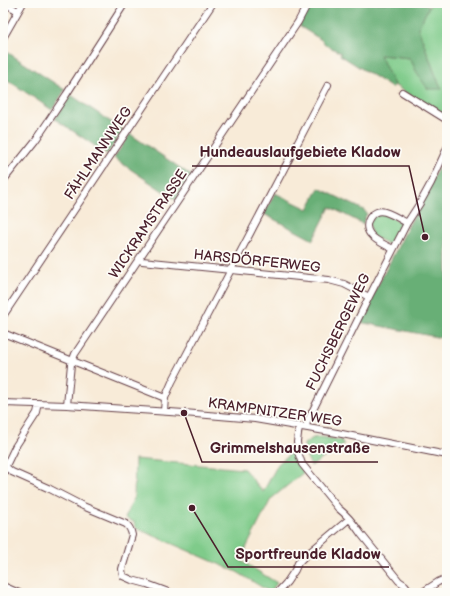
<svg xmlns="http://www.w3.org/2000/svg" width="450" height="596" viewBox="0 0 450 596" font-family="'Balsamiq Sans',sans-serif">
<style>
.green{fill:#7fcb8a;stroke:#64755a}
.forest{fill:#67af76;stroke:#586750}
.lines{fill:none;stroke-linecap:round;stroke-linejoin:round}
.minor-casing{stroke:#643e45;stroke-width:8}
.minor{stroke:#fff;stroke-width:6}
.labels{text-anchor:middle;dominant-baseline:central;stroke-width:3.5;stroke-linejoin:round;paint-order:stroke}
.street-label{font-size:14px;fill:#4a1f2b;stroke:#fdfcf7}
.leader{fill:none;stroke:#4a1f2b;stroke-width:1.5}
.callout-dot{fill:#4a1f2b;stroke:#fdfcf7;stroke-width:1.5}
.callout-label{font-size:15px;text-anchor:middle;font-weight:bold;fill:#4a1f2b;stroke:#fdfcf7;stroke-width:3.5;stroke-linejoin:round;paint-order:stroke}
</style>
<rect width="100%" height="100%" fill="#fdfcf7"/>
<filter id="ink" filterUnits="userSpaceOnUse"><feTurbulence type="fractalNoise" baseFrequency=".025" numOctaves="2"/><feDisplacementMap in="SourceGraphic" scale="8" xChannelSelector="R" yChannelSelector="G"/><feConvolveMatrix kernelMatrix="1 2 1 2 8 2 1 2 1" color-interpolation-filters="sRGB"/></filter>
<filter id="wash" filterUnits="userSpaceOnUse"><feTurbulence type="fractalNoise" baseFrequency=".012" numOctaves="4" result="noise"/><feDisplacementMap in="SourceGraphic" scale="16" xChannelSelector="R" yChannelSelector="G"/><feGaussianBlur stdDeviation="0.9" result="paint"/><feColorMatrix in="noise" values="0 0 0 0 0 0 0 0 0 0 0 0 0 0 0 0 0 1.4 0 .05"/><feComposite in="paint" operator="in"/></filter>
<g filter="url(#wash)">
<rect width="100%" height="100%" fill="#f8ebd8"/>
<path class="green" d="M431,3H447V119L394,85L380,55L410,58L418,75L442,89L437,79L418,28Z
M381,214H385L403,223L392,246L372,236L369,222L376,215Z
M321,437L341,440L344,445L311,466L305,453L304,444L313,438Z
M293,451L296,456L298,463L304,472L271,499L240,560L277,583L270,592L237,572L136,528L134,523V522L125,518L134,498L135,459L244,469L263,492L278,464Z"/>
<path class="forest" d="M312,3H424L429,7L418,28L437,79L442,89H428L418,75L410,58L380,55L394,85L392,88L340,55L341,53L326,45L320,39L299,26Z
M4,50L65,90L52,110L3,77V52Z
M71,95L123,130L107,154L55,119Z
M130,134L192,176L176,200L114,158Z
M447,151V339L359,322Z
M319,188L364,210L367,214L365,217L363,224L330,207L313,240L264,214L275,193L308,209Z"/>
</g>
<g filter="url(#ink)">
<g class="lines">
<g class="minor-casing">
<path id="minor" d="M4,3L18,11
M3,38L23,3
M402,92L447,120
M3,181L35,141L66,95L125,3
M393,249C386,245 375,241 370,234C362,224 372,208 385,212C392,214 400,219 407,223
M139,259L142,261L329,280L344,284L369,297
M3,316L213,3
M3,333L165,398
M3,403L67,405L184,413L255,419L337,433L447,455
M67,405L71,364L75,354L298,22L308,3
M164,411L165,398L172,382L328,85
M299,426L297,442L298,452L302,464L338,508C347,515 355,525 361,534L399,581L405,585L411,593
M306,427L307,422L369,297L407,223L420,203L431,183L447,148
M6,467L12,472L50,489L83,506L126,524C130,527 131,530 132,535L122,569L123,576L132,580L147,584L171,593
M3,472L15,447L37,413L39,404
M3,586L19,593
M277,593L287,582L295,570L298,563L305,556L349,519
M421,593L438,582L447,578"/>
</g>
<use href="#minor" class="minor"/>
</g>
</g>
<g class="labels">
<g class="street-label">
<text transform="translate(98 153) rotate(-56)">FÄHLMANNWEG</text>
<text transform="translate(148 224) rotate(-56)">WICKRAMSTRASSE</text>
<text transform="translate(257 261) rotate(6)">HARSDÖRFERWEG</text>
<text transform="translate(338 332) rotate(-64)">FUCHSBERGEWEG</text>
<text transform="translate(275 412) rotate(8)">KRAMPNITZER WEG</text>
</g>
</g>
<path class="leader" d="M425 237L409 166H192M184 413L202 462H378M192 508L228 567H389"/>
<g class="callout-dot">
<circle cx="425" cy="237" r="4"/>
<circle cx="184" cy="413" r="4"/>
<circle cx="192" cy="508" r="4"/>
</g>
<g class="callout-label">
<text x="300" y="157">Hundeauslaufgebiete Kladow</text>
<text x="290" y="453">Grimmelshausenstraße</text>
<text x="308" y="559">Sportfreunde Kladow</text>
</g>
<rect width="450" height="596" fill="none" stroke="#fdfcf7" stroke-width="16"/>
</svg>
